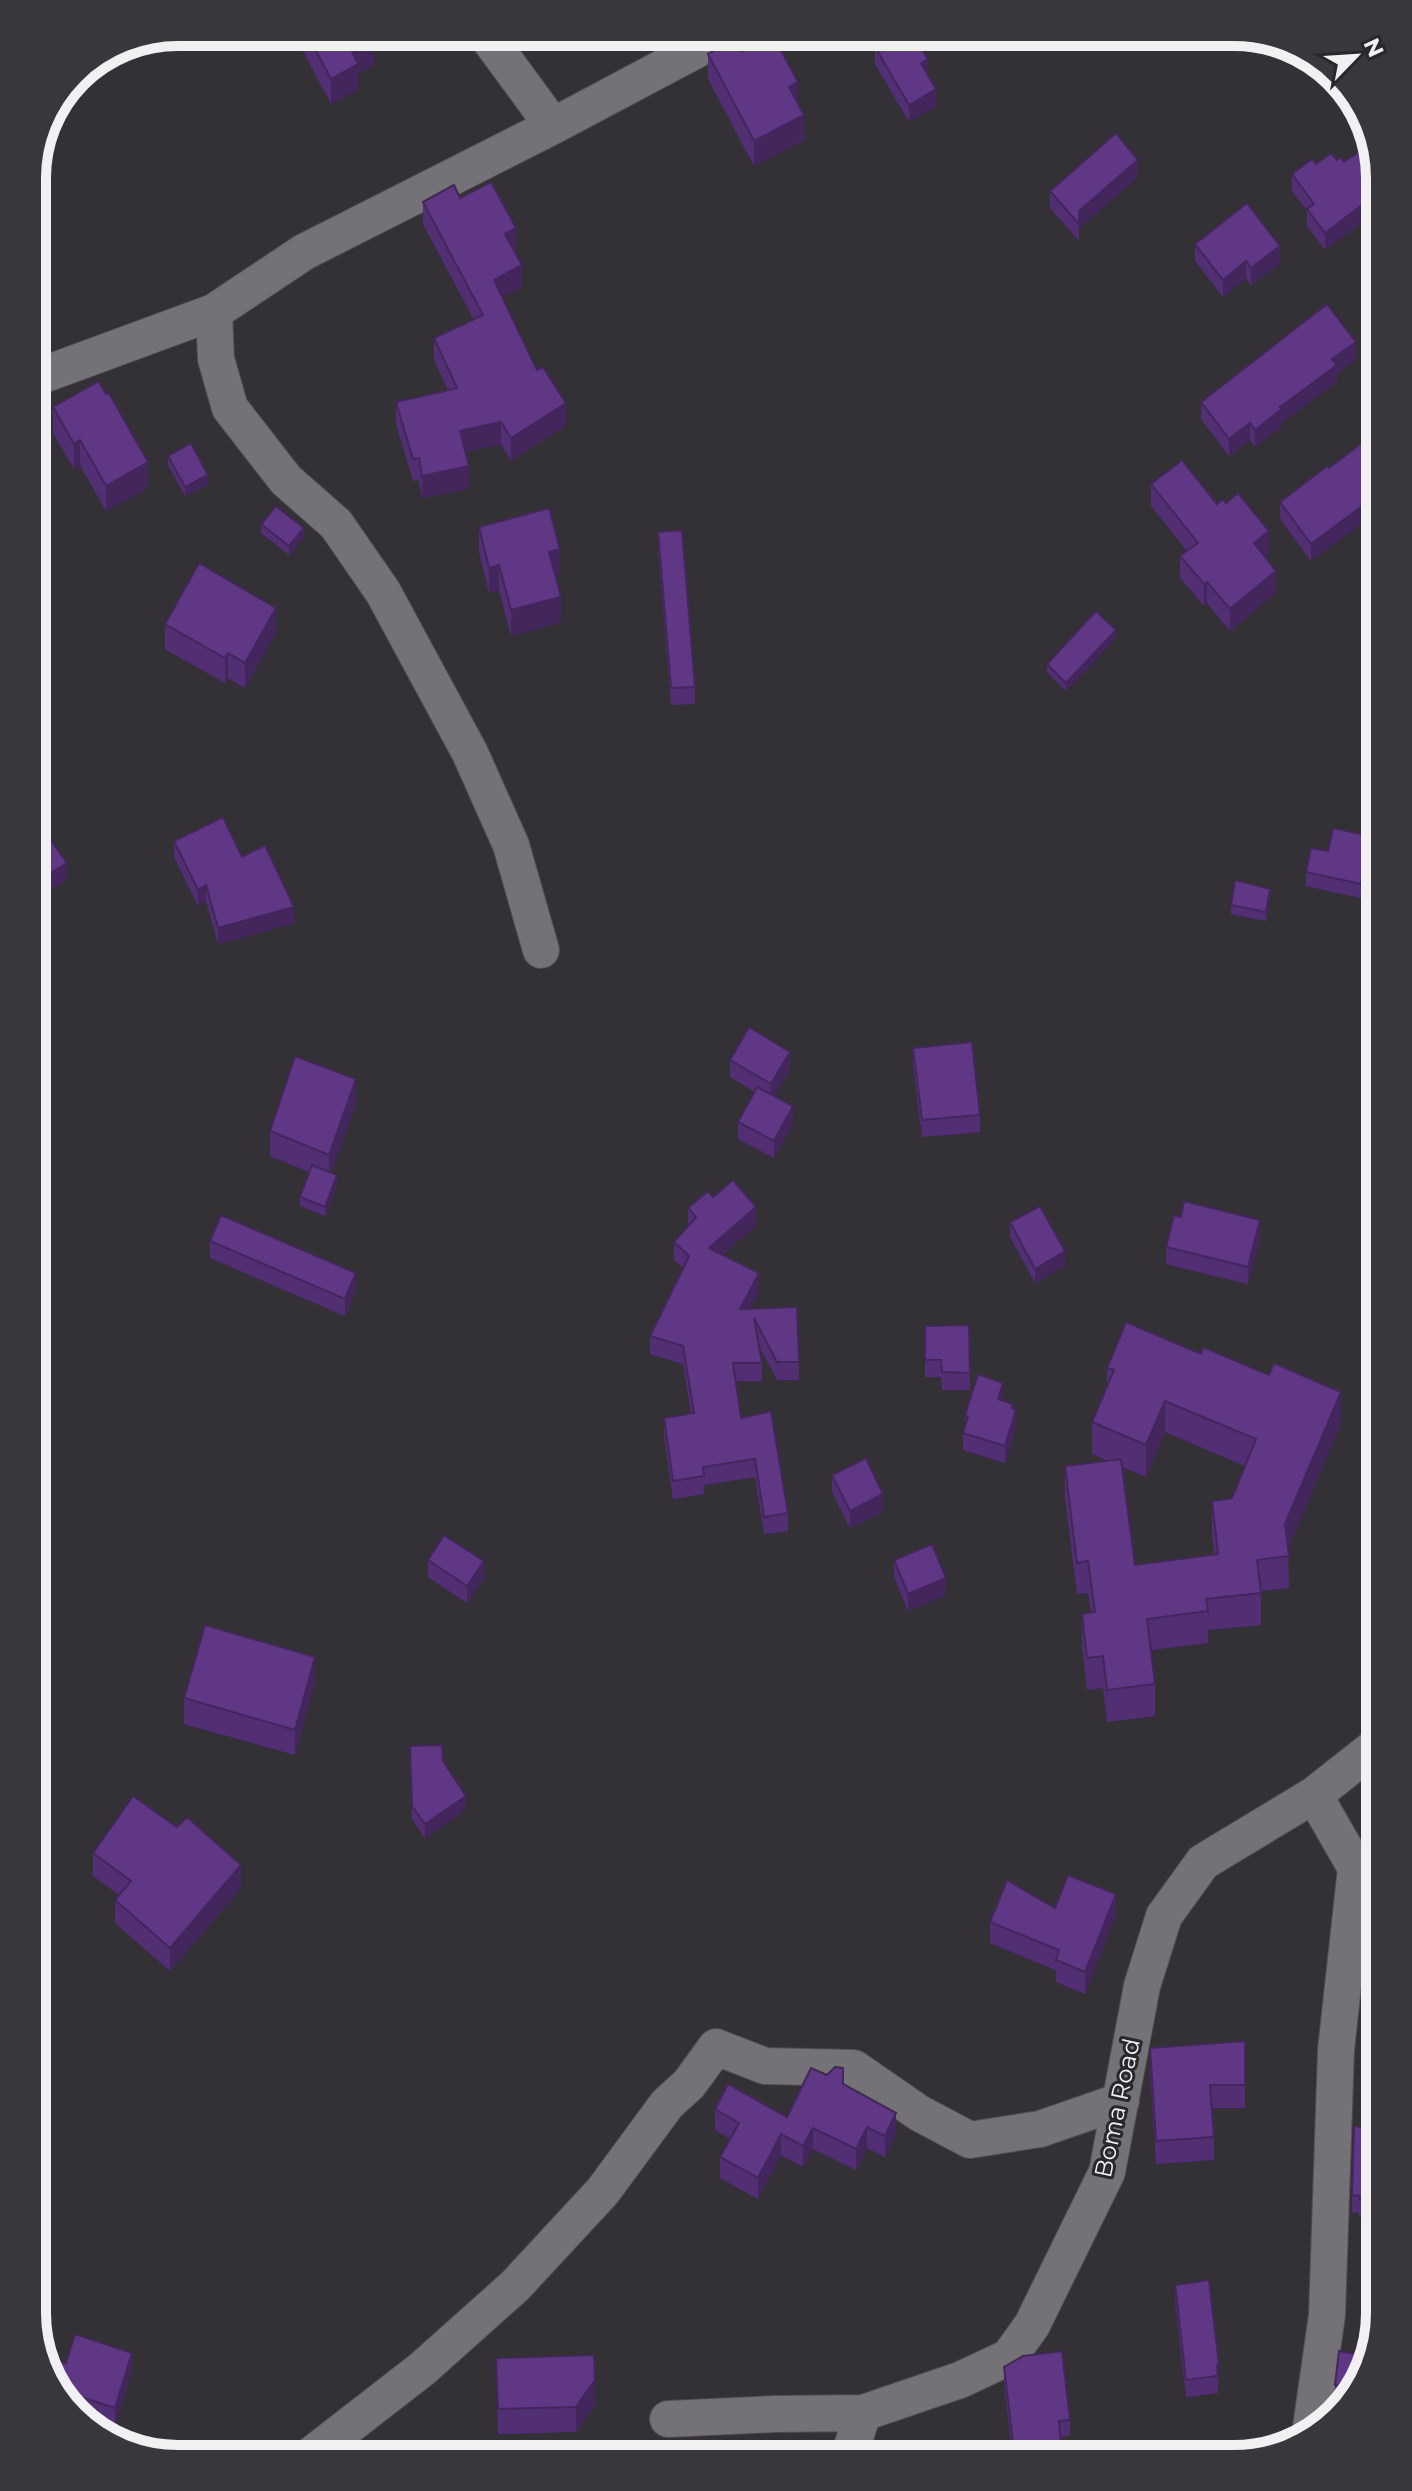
<svg xmlns="http://www.w3.org/2000/svg" width="1412" height="2491" viewBox="0 0 1412 2491" font-family="Montserrat,sans-serif">
<style>
.lines{fill:none;stroke-linecap:round;stroke-linejoin:round}
.minor-casing{stroke:#4e4d50;stroke-width:38}
.minor{stroke:#747177;stroke-width:36}
.wall{fill:#522f72;fill-rule:evenodd}
.shaded-wall{fill:#42265c}
.building{fill:#5f3784;stroke:#42265c;stroke-width:2}
.labels{text-anchor:middle;dominant-baseline:central;stroke-width:6;stroke-linejoin:round;paint-order:stroke}
.street-label{font-size:24px;fill:#f1f0f3;stroke:#29272c}
.rim{fill:none;stroke:#f1f0f3;stroke-width:10}
</style>
<rect width="100%" height="100%" fill="#333136"/>
<g class="lines">
<g class="minor-casing">
<path id="minor" d="M484,32L553,126
M214,312L216,359L230,408L286,480L336,524L383,592L470,753L511,845L541,950
M32,379L214,312L304,252L553,126L730,32
M1314,1795L1356,1868L1380,1931
M668,2419L775,2414L863,2413
M1310,2434L1327,2315L1336,2050L1356,1868
M306,2459L422,2369L515,2286L603,2191L667,2104L689,2084L716,2047L765,2066L854,2068L919,2113L970,2140L1040,2129L1121,2101
M848,2459L863,2413L960,2380L1009,2357L1032,2325L1107,2172L1142,1986L1164,1916L1203,1862L1314,1795L1380,1743"/>
</g>
<use href="#minor" class="minor"/>
</g>
<path class="wall" d="M293,32H370L374,65L358,73V89L331,104Z
M891,32H931L920,45L936,106L909,122L875,64V47L894,36Z
M742,51L798,104L804,140L754,166L708,79V54Z
M1337,160L1378,201V210L1325,250L1307,226V211L1292,191V174L1316,164Z
M1138,177L1079,228V241L1050,208V191Z
M460,198L516,250L514,251L522,287L502,297L537,370L566,425L511,461L501,444L465,452L469,488L422,498L419,480L413,481L396,424V402L448,390L434,360V338L474,320L423,224V202Z
M1195,244L1280,263L1251,285L1246,278L1223,297L1195,261Z
M1380,270V307L1370,294V277Z
M1356,359L1337,373V382L1282,422V426L1255,447L1250,440L1229,456L1201,419V402Z
M53,407L148,487L106,511L80,465L74,469L53,433Z
M168,456L208,484L185,496L168,465Z
M1329,468L1311,561L1280,519V502Z
M1151,484L1217,504L1269,553L1265,556L1276,592L1230,631L1207,603L1204,606L1180,578V556L1187,551L1151,506Z
M261,524L304,537L289,555L261,533Z
M479,527L560,574L555,575L561,622L511,636L499,590L489,593L479,552Z
M658,532L695,687V704L671,705L658,549Z
M165,624L276,633L245,688L228,678L225,683L165,649Z
M1116,638L1066,691L1047,672V664Z
M32,654H48L47,699L32,698Z
M174,841L242,857L294,923L218,944L206,901L198,906L174,857Z
M1370,850L1361,898L1306,886V872L1328,851Z
M1270,898L1266,921L1231,914V905Z
M913,1048L980,1115V1132L922,1137L913,1065Z
M730,1060L790,1069L774,1096L793,1123L774,1158L738,1139V1122L755,1092L730,1077Z
M356,1104L331,1173L337,1184L325,1216L300,1206V1197L309,1172L270,1156V1131Z
M713,1197L756,1225L722,1255L759,1291L750,1308L799,1362V1380H777L759,1346L762,1363V1381H736L741,1418L788,1513V1531L764,1534L755,1477L704,1485V1494L673,1499L664,1436V1418L691,1414L683,1364L650,1354V1336L683,1268L674,1260V1242L688,1226V1208Z
M1181,1217L1260,1237L1248,1284L1166,1264V1247Z
M1010,1222L1065,1265L1035,1283L1010,1237Z
M210,1241L356,1290L345,1316L210,1258Z
M969,1325L970,1390H942L941,1377H925V1326Z
M1107,1368L1341,1423L1288,1549L1289,1588L1261,1591V1625L1208,1630V1643L1151,1650L1155,1684V1716L1107,1722L1103,1688L1087,1690L1082,1645V1614L1091,1612L1088,1593L1077,1594L1065,1498V1466L1108,1461L1092,1454V1422L1107,1387ZM1165,1432L1245,1466L1232,1498L1212,1501V1532L1214,1555L1135,1565L1122,1467L1146,1477Z
M1003,1401L1013,1408L1016,1427L1005,1463L963,1450V1433L965,1427V1415Z
M832,1475L883,1511L850,1528L832,1492Z
M428,1560L484,1578L467,1603L428,1577Z
M894,1560L946,1595L908,1611L894,1577Z
M315,1682L295,1755L184,1724V1698Z
M410,1746L443,1761L466,1809L425,1838L412,1819Z
M93,1853L241,1888L170,1971L115,1923V1900L119,1895L93,1876Z
M1055,1908L1116,1915L1085,1994L1056,1982V1970L990,1943V1922Z
M1245,2041V2108H1212L1214,2137V2160L1156,2164L1150,2071V2048Z
M843,2084L896,2134L885,2157L867,2148L856,2170L813,2149L803,2167L781,2155L758,2199L720,2178V2157L730,2139L715,2130V2109L787,2117Z
M1380,2129V2219L1359,2216V2213L1352,2212V2195Z
M1209,2280L1219,2382H1218V2393L1186,2397L1175,2302V2285Z
M1367,2356L1336,2411L1335,2410V2385Z
M496,2358L595,2405L576,2432L498,2434Z
M1004,2367L1070,2420V2435L1060,2437L1062,2459H1013L1004,2383Z
M132,2370L115,2425L78,2412L47,2377Z"/>
<path class="shaded-wall" d="M916,32H931L913,52V35Z
M374,40V65L358,73V89L331,104V79L352,51Z
M110,54V63L74,84L75,75Z
M928,59V76L921,63Z
M798,82V107L789,87Z
M936,89V106L909,122V105Z
M804,115V140L754,166V141Z
M1138,160V177L1079,228V211Z
M1380,182V199L1378,201V210L1325,250V233Z
M44,222V242L32,248V228Z
M516,228V250L505,256V234Z
M1280,246V263L1251,285V268Z
M1246,261V278L1223,297V280Z
M522,265V287L494,302V280Z
M48,272V292L32,300V280Z
M1356,342V359L1337,373V382L1282,422V426L1255,447V430L1332,359Z
M566,403V425L511,461V438Z
M501,422V444L460,453V431Z
M1250,423V440L1229,456V439Z
M80,440V465L74,469V444Z
M148,462V487L106,511V486Z
M469,466V488L422,498V476Z
M208,475V484L185,496V487Z
M1380,493V510L1311,561V544Z
M304,528V537L289,555V546Z
M1269,531V553L1254,565V543Z
M560,549V574L549,577V552Z
M499,565V590L489,593V568Z
M1276,571V592L1230,631V609Z
M1207,582V603L1204,606V584Z
M561,597V622L511,636V610Z
M276,608V633L245,688V663Z
M1116,630V638L1066,691V683Z
M228,653V678L225,683V658Z
M1370,836V850L1361,898V884Z
M67,863V880L32,902V885Z
M206,885V901L198,906V890Z
M1270,889V898L1266,921V912Z
M294,907V923L218,944V928Z
M790,1052V1069L771,1101V1084Z
M356,1079V1104L329,1180V1155Z
M793,1106V1123L774,1158V1141Z
M337,1175V1184L325,1216V1207Z
M756,1207V1225L709,1266V1248Z
M1260,1220V1237L1248,1284V1267Z
M1065,1251V1265L1035,1283V1269Z
M356,1273V1290L345,1316V1299Z
M759,1273V1291L740,1327V1309Z
M1003,1383V1400L998,1416V1399Z
M1341,1392V1423L1285,1556V1524Z
M1165,1401V1432L1146,1477V1445Z
M1013,1404V1420L1016,1410V1427L1005,1463V1446Z
M883,1494V1511L850,1528V1511Z
M484,1561V1578L467,1603V1586Z
M946,1578V1595L908,1611V1594Z
M315,1657V1682L295,1755V1730Z
M466,1796V1809L425,1838V1824Z
M241,1865V1888L170,1971V1948Z
M1116,1894V1915L1085,1994V1972Z
M896,2113V2134L885,2157V2136Z
M867,2127V2148L856,2170V2149Z
M813,2128V2149L803,2167V2146Z
M781,2134V2155L758,2199V2178Z
M132,2353V2370L115,2425V2408Z
M1217,2365H1219V2382H1218Z
M595,2380V2405L576,2432V2407Z"/>
<path class="building" d="M306,32H370L374,40L352,51L358,64L331,79Z
M900,32H916L913,35L928,59L921,63L936,89L909,105L875,47Z
M773,35L798,82L789,87L804,115L754,141L708,54L735,39L742,51Z
M109,52L110,54L75,75V74Z
M1116,133L1138,160L1079,211V224L1050,191Z
M1360,151L1380,177V182L1373,187L1378,193L1325,233L1307,209L1314,204L1292,174L1312,159L1316,164L1331,153L1337,160L1340,157L1344,162Z
M491,182L516,228L505,234L522,265L494,280L537,370L543,367L566,403L511,438L501,422L460,431L469,466L422,476L419,458L413,459L396,402L457,388L434,338L483,315L423,202L454,185L460,198Z
M32,200L44,222L32,228Z
M1247,203L1280,246L1251,268L1246,261L1223,280L1195,244Z
M32,242L48,272L32,280Z
M1380,270V290L1370,277Z
M1327,304L1356,342L1332,359L1337,365L1280,407L1282,409L1255,430L1250,423L1229,439L1201,402Z
M99,381L106,394L109,393L148,462L106,486L80,440L74,444L53,407Z
M1380,429V493L1311,544L1280,502L1327,466L1329,468Z
M191,443L208,475L185,487L168,456Z
M1182,460L1217,504L1223,499L1226,503L1238,493L1269,531L1254,543L1276,571L1230,609L1207,582L1204,584L1180,556L1198,543L1151,484Z
M276,506L304,528L289,546L261,524Z
M549,508L560,549L549,552L561,597L511,610L499,565L489,568L479,527Z
M682,530L695,687L671,688L658,532Z
M199,563L276,608L245,663L228,653L225,658L165,624Z
M1096,611L1116,630L1066,683L1047,664Z
M32,654H48L47,682L32,681Z
M223,817L242,857L265,845L294,907L218,928L206,885L198,890L174,841Z
M35,818L67,863L32,885V819Z
M1333,828L1370,836L1361,884L1306,872L1311,848L1328,851Z
M1235,880L1270,889L1266,912L1231,905Z
M749,1027L790,1052L771,1084L730,1060Z
M972,1042L980,1115L922,1120L913,1048Z
M295,1056L356,1079L329,1155L270,1131Z
M757,1087L793,1106L774,1141L738,1122Z
M312,1165L337,1175L325,1207L300,1197Z
M733,1180L756,1207L709,1248L759,1273L740,1309L797,1307L799,1362H777L754,1318L762,1363H733L741,1418L771,1411L788,1513L764,1517L755,1459L703,1467L704,1476L673,1481L664,1418L694,1413L683,1346L650,1336L689,1256L674,1242L696,1217L688,1208L708,1191L713,1197Z
M1184,1201L1260,1220L1248,1267L1166,1247L1174,1215L1181,1217Z
M1040,1206L1065,1251L1035,1269L1010,1222Z
M221,1215L356,1273L345,1299L210,1241Z
M1126,1322L1201,1354L1203,1347L1269,1375L1274,1363L1341,1392L1285,1524L1289,1556L1257,1560L1261,1593L1206,1599L1208,1611L1147,1619L1155,1684L1107,1690L1103,1656L1087,1658L1082,1614L1095,1612L1088,1561L1077,1563L1065,1466L1121,1459L1135,1565L1218,1554L1212,1501L1232,1498L1256,1439L1165,1401L1146,1445L1092,1422L1114,1370L1107,1368Z
M969,1325L970,1373L942,1372L941,1360H925V1326Z
M978,1374L1003,1383L998,1399L1013,1404L1012,1408L1016,1410L1005,1446L963,1433L968,1417L965,1415Z
M866,1458L883,1494L850,1511L832,1475Z
M444,1535L484,1561L467,1586L428,1560Z
M932,1544L946,1578L908,1594L894,1560Z
M205,1625L315,1657L295,1730L184,1698Z
M442,1745L443,1761L466,1796L425,1824L412,1806L410,1746Z
M133,1796L177,1827L187,1817L241,1865L170,1948L115,1900L131,1881L93,1853Z
M1068,1875L1116,1894L1085,1972L1056,1960L1059,1950L990,1922L1007,1880L1055,1908Z
M1245,2041V2085H1210L1214,2137L1156,2141L1150,2048Z
M835,2067L843,2068V2084L896,2113L885,2136L867,2127L856,2149L813,2128L803,2146L781,2134L758,2178L720,2157L739,2123L715,2109L728,2084L787,2117L811,2068L827,2075Z
M1354,2126L1380,2129V2202L1359,2199L1360,2196L1352,2195Z
M1209,2280L1219,2365H1217L1218,2376L1186,2380L1175,2285Z
M75,2334L132,2353L115,2408L66,2392L58,2390L47,2377L43,2360L66,2363Z
M1062,2351L1070,2420L1059,2421L1062,2459H1015L1004,2367L1023,2356Z
M1339,2351L1367,2356L1356,2394L1336,2411L1340,2386L1335,2385Z
M594,2355L595,2380L576,2407L498,2409L496,2358Z
M699,2439L724,2459H682Z"/>
<g class="labels">
<g class="street-label">
<text transform="translate(1117 2108) rotate(-78)">Boma Road</text>
</g>
</g>
<path d="M0 0H1412V2491H0ZM178 46H1234A132 132 0 0 1 1366 178V2313A132 132 0 0 1 1234 2445H178A132 132 0 0 1 46 2313V178A132 132 0 0 1 178 46Z" fill="#39373c" fill-rule="evenodd"/>
<path class="rim" d="M178 46H1234A132 132 0 0 1 1366 178V2313A132 132 0 0 1 1234 2445H178A132 132 0 0 1 46 2313V178A132 132 0 0 1 178 46Z"/>
<g transform="translate(1356 56) rotate(65)" stroke="#29272c" stroke-width="6" paint-order="stroke">
<path d="M0-6L14 30L0 20L-14 30Z" fill="#f1f0f3"/>
<text y="-12" font-size="22" font-weight="bold" text-anchor="middle" fill="#f1f0f3">N</text>
</g>
</svg>
